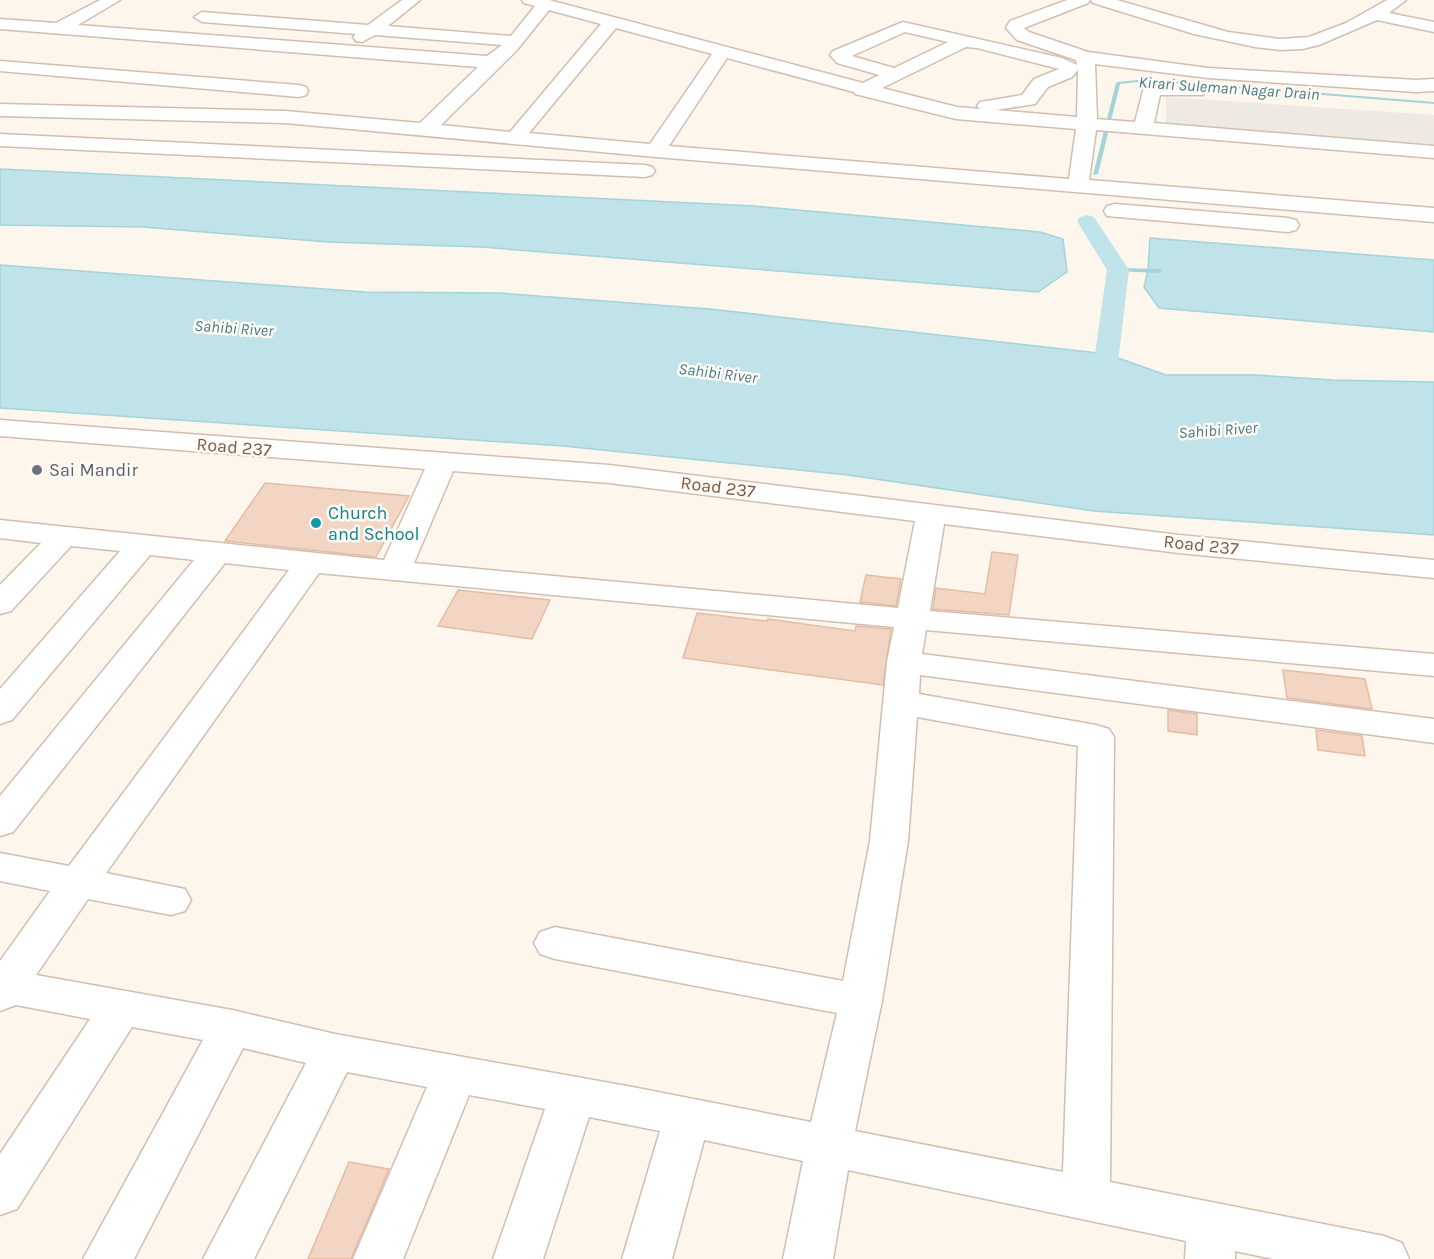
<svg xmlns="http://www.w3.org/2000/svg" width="1434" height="1259" viewBox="0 0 1434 1259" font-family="Karla,sans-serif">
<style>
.industrial{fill:#efe9e4}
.water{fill:#bfe3e8;stroke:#a5d3da;stroke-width:1.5}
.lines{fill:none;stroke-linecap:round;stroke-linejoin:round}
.stream{fill:#a5d3da;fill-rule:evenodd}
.canal{fill:#bfe3e8;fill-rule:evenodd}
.building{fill:#f3d5c3;stroke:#e6bba3;stroke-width:1.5}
.minor-casing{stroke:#d1beb0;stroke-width:3}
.minor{fill:#fff;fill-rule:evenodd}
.worship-dot{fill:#6b7280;stroke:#fffaf3;stroke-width:2}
.culture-dot{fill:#0f9aa8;stroke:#fffaf3;stroke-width:2}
.labels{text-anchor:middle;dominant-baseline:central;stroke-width:5;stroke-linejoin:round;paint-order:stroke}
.far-water-label{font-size:16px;font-style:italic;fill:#437c86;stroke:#fffaf3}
.street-label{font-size:18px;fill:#7a5c4d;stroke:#fffaf3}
.worship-label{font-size:18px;fill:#5b616d;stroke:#fffaf3;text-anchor:start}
.culture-label{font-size:18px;fill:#0d838f;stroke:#fffaf3;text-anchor:start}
</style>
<rect width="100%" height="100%" fill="#fdf6ec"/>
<path class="industrial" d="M1166,97L1434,115V145L1166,123Z"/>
<path class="water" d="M0,169L754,206L1040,232L1063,239L1067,272L1038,292L481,247L328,242L143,227L0,225Z
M1150,238L1434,260V332L1159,308L1144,287L1148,270Z
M0,265L365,292L499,293L710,309L1107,354L1166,375H1256L1332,380L1434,382V535L1094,511L848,475L563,446L0,408Z"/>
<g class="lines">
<path class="stream" d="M1147,79L1434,102V104L1147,81L1120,84L1098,174L1093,175L1116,83L1118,82Z
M1118,268L1159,269L1162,271L1159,273L1116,271L1115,270Z"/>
<path class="canal" d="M1087,215L1094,217L1129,270L1119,354L1111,394L1108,399L1099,401L1090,399L1087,394L1095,354L1107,270L1077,221L1080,217Z"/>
</g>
<path class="building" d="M265,483L409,496L376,557L225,541Z
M992,552L1018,555L1009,615L933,609L936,588L985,594Z
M866,575L901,579L896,606L860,602Z
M458,590L512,596L550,600L532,639L438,626Z
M697,613L767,621L768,619L855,631L856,626L891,629L883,685L683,658Z
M1283,670L1365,679L1372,709L1287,698Z
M1168,710L1197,714V735L1168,731Z
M1316,730L1362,736L1365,756L1318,750Z
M349,1162L389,1169L351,1259H308Z"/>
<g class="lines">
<g class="minor-casing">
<path id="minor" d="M100,0H120L78,25L487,56L502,45L375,35L362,42L356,41L353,37L356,34L202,22L194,17L202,12L368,25L402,0H420L388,26L511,36L535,6L524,3L522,0H549L863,83L879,75L837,63L830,55L833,51L903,22L1062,58L1077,65L1076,60L1017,40L1006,28L1010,21L1067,0H1090L1088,3L1024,28L1029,32L1088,52L1208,68L1416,80L1434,79V91L1416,92L1208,78L1095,64L1097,119L1135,122L1144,87C1163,82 1184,82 1203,87L1205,91L1203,95H1160L1154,123L1434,146V158L1096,130L1089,180L1434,208V222L656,157L285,123L0,116V104L285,111L420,123L478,67L0,29V19L56,23ZM549,10L601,24L510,132L441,125L517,50ZM616,28L712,54L650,144L529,133ZM905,32L948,42L894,68L852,56ZM966,47L977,48L1059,69L1034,79L1022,95L980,102L977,106L980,109L957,107L882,88ZM727,58L854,92L855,94L956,119L1076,129L1069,179L669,146ZM1078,70L1077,117L996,110L1035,104L1048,87L1072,77Z
M1091,0H1117L1228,32L1280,39L1309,37L1346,23L1387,0H1406L1389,13L1434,22V32L1377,20L1319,45L1302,49L1280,50L1255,47L1194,34L1093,3Z
M0,61L299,85L306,87L308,91L306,95L299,97L0,71Z
M0,134L645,165L652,167L655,171L652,175L645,177L0,146Z
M1115,204L1288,218L1296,220L1299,225L1296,230L1288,232L1107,216L1104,211L1107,206Z
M0,420L609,465L1179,535L1434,560V578L1179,553L944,524L930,611L1434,654V676L926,630L922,654L1434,719V743L920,675L919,694L1096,725L1109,729L1114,737L1110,1182L1384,1236L1402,1243L1409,1259H1273L1235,1251V1259H1185L1186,1241L848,1170L833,1259H783L803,1161L704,1140L672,1259H622L660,1131L589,1117L543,1259H493L545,1109L469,1095L403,1259H353L427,1087L347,1072L254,1259H203L306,1063L243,1048L134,1259H83L203,1040L132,1027L17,1209L0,1215V1154L90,1019L16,1005L0,1011V961L50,891L0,881V853L69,866L289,570L225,563L13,832L0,836V796L194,560L150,555L12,720L0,724V689L120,551L71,546L11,611L0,614V585L41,543L0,538V520L384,560L425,469L0,436ZM453,471L609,483L915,521L898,608L414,563ZM319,573L894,627L887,662L870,841L843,981L555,927L540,932L534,943L540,954L555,959L837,1013L811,1122L627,1086L335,1034L232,1010L36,975L88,899L171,915L185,911L191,900L185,889L106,873ZM917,717L1078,746L1063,1172L855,1131L882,1001L908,841Z"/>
</g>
<use href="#minor" class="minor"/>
</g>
<circle class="worship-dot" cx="37" cy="470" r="6"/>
<circle class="culture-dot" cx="316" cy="523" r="6"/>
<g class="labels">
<g class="far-water-label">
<text transform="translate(1229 88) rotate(4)">Kirari Suleman Nagar Drain</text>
<text transform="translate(234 328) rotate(4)">Sahibi River</text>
<text transform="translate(718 373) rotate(7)">Sahibi River</text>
<text transform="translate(1218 430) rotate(-4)">Sahibi River</text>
</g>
<g class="street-label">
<text transform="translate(234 447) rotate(5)">Road 237</text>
<text transform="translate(718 487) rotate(7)">Road 237</text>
<text transform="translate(1201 545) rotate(6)">Road 237</text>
</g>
<g class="worship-label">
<text x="49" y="470">Sai Mandir</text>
</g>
<g class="culture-label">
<text x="328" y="513">Church<tspan x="328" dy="21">and School</tspan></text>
</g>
</g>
</svg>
